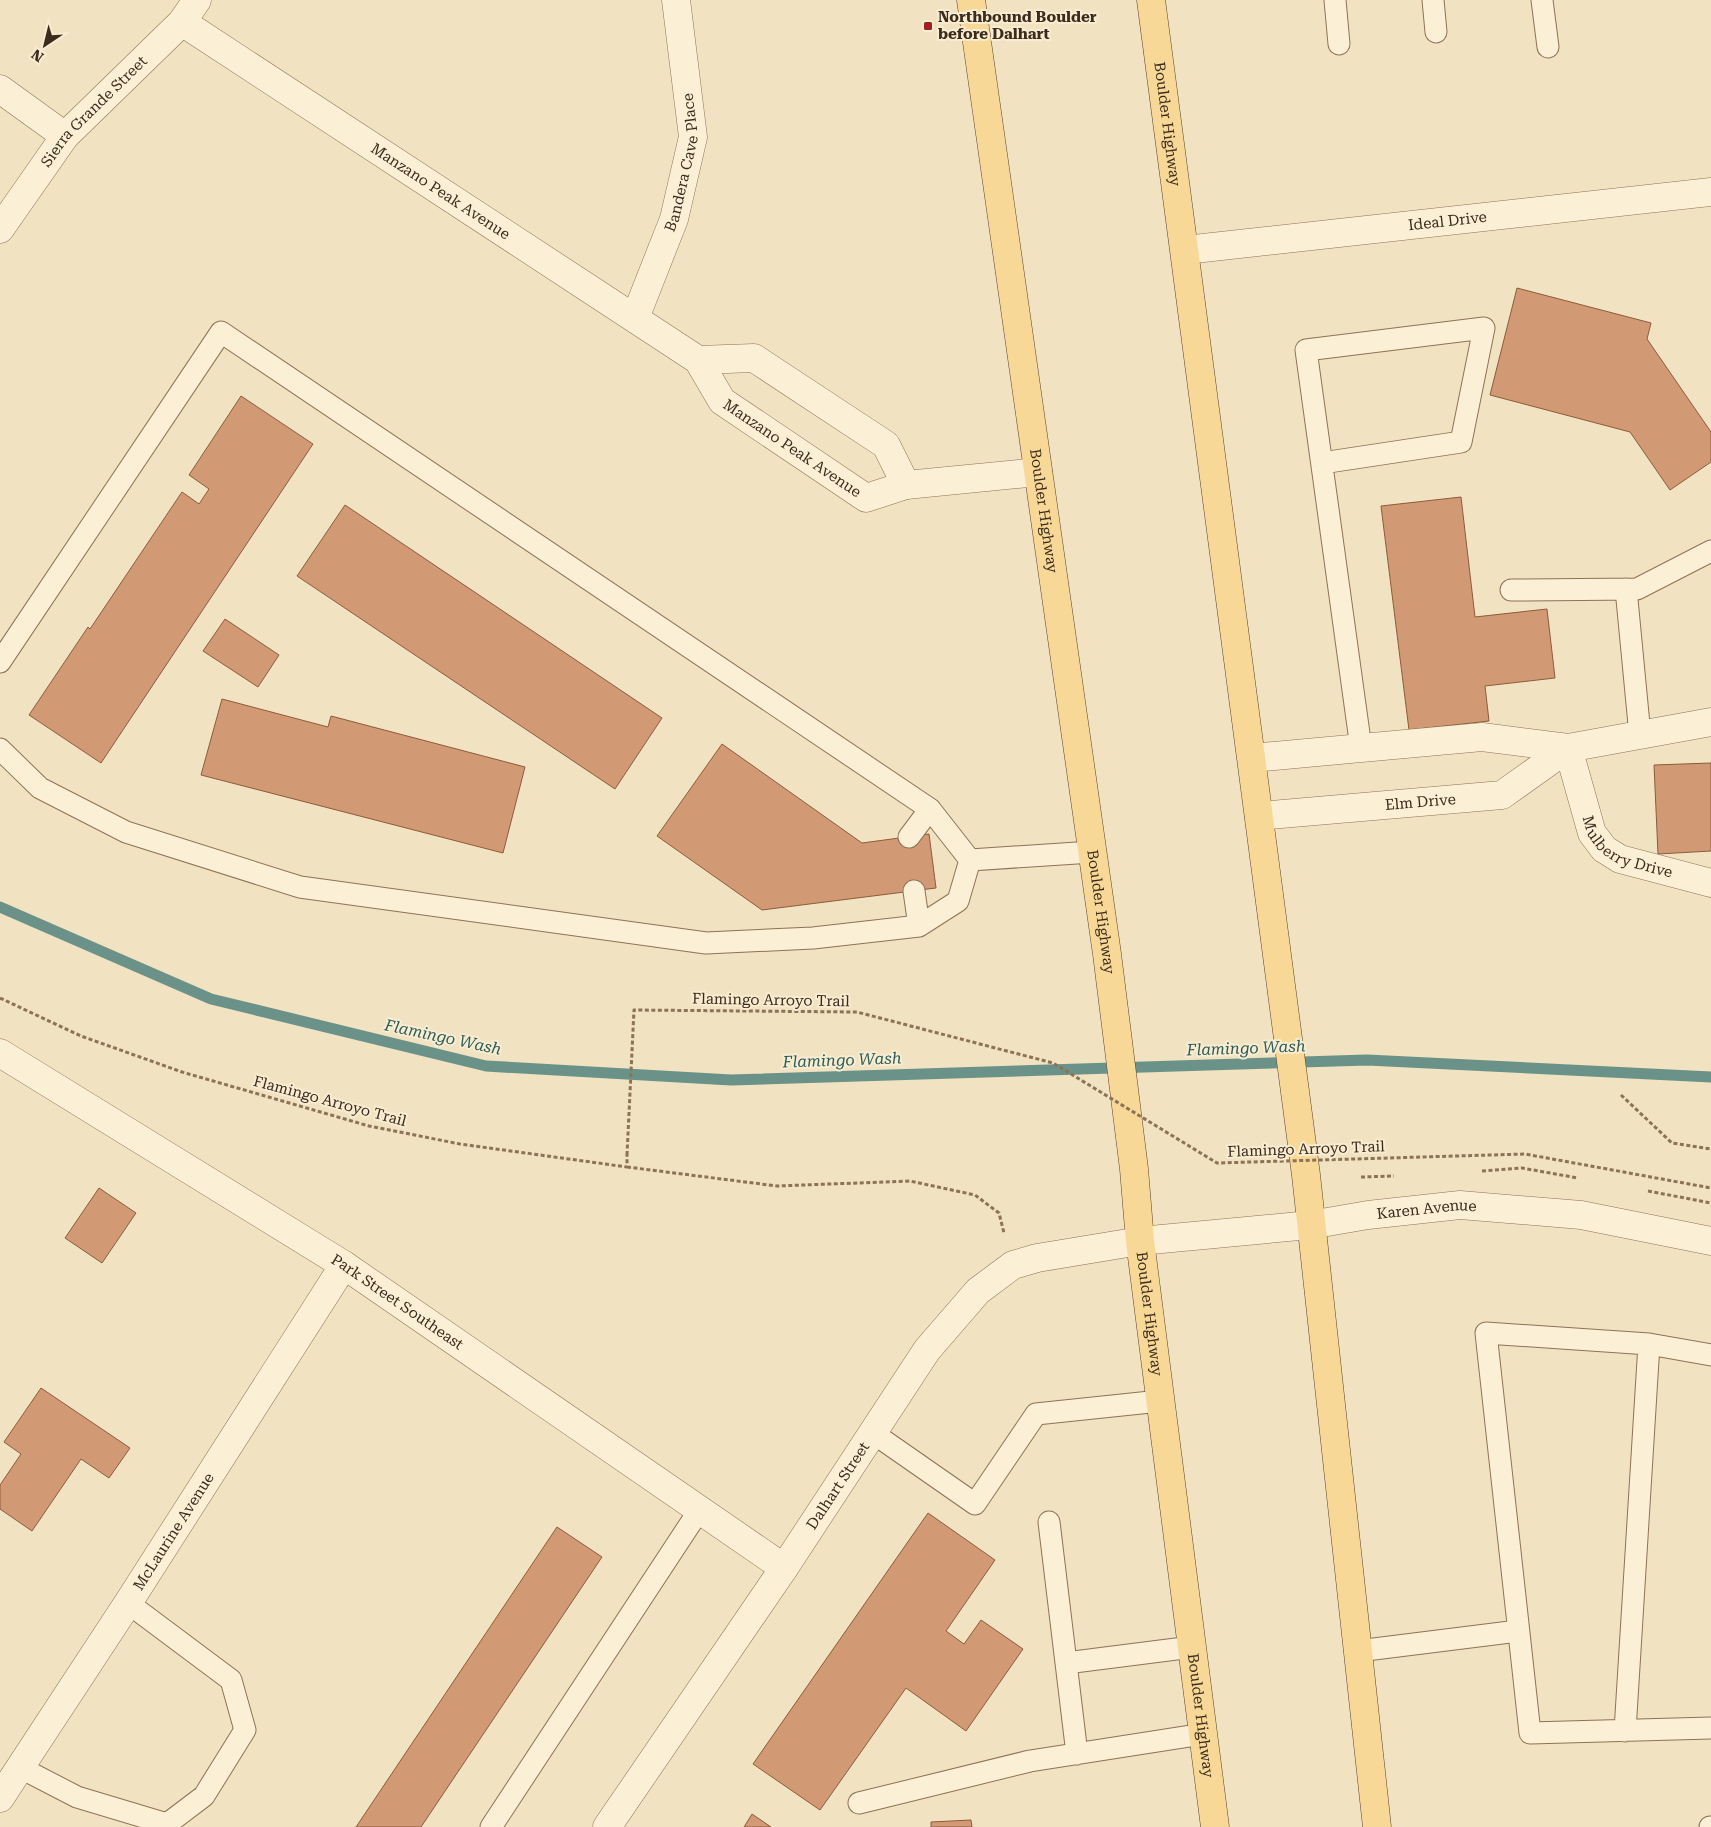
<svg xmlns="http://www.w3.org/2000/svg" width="1711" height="1827" viewBox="0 0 1711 1827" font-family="'Roboto Serif',serif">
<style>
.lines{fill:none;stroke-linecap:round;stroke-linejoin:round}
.stream{stroke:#6a9288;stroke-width:11}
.building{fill:#d29a74;stroke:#8d5b3b}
.service-casing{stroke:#8c7357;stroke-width:23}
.minor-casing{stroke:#8c7357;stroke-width:29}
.primary-casing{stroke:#5a412c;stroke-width:29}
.path{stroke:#8c7357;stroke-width:3;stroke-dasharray:4 2.5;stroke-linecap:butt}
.service{stroke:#fbefd5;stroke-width:21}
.minor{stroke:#fbefd5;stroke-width:28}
.primary{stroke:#f7d896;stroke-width:28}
.path-bridge{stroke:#8c7357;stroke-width:3;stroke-dasharray:4 2.5;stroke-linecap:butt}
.poi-dot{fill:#a02225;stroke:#f8ecd1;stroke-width:2}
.labels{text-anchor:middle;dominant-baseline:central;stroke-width:4;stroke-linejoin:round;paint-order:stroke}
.poi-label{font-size:15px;font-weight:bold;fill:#3b2b1d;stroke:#f8ecd1;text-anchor:start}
.street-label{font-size:15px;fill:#3b2b1d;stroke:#f8ecd1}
.water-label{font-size:16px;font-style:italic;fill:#2b5c58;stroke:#f8ecd1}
</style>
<rect width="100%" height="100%" fill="#f1e2c1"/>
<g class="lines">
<path class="stream" d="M0,907L211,999L486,1066L731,1080L1367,1060L1711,1077"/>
</g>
<path class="building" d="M1517,288L1651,323L1647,339L1711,432V462L1670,490L1630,432L1490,395Z
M241,396L313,444L101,763L29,715L88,627L90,629L182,492L199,504L209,489L189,475Z
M1461,497L1475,617L1547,609L1555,678L1485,686L1489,721L1409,730L1381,506Z
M345,505L662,718L615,789L297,576Z
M225,619L279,655L258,687L203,651Z
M222,699L328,727L331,716L525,767L503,853L201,775Z
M722,744L862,843L929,834L936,888L762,910L657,836Z
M1711,763V851L1658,854L1654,765Z
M99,1188L136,1213L102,1263L65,1238Z
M41,1388L130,1448L109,1478L81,1459L32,1531L0,1509V1485L21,1454L4,1442Z
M928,1513L995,1560L946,1631L964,1644L981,1620L1023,1649L966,1731L906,1688L820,1810L753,1764Z
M557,1527L602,1557L421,1827H356Z
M752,1814L771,1827H744Z
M971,1820L972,1827H931V1822Z"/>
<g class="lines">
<g class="service-casing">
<path id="service" d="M1335,0L1339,44
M1433,0L1436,32
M1542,0L1548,47
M1322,463L1461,442L1484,328L1306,350L1361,748
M1626,589L1640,735
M1511,590L1637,589L1711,551
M0,662L221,332L930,809L970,860
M0,749L40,788L126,832L300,887L706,943L813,938L919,926L958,901L970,860
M909,837L930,809
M970,860L1092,852
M914,891L919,926
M1711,1355L1649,1344L1486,1333L1530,1733L1711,1728
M873,1433L975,1504L1036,1414L1160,1401
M1049,1522L1077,1754
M1358,1651L1518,1631
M1066,1663L1192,1647
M1625,1731L1649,1344
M21,1768L77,1797L167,1824L204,1796L245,1730L231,1680L128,1603
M859,1803L1030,1761L1203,1734
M491,1827L700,1509
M1710,1827H1711"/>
</g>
<g class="minor-casing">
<g id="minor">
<path id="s1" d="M182,22L698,360L722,401L866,498L906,485L1038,472"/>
<path d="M0,89L65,136"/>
<path id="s2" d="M0,229L65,136L182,22L197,0"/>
<path id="s3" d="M1185,250L1711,192"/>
<path id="s4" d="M635,318L674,219L693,137L676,0"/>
<path d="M698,360L754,358L886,445L906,485"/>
<path id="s5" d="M1568,748L1592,833L1604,849L1620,859L1711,883"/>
<path d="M1252,758L1482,737L1568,748L1711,722"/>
<path id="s6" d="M1259,816L1502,795L1568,748"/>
<path id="s7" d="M0,1053L344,1265L784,1568"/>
<path id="s8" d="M0,1798L128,1603L344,1265"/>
<path id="s9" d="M607,1827L784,1568L927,1350L978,1291L1013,1265L1037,1258L1140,1241L1310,1225L1368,1215L1460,1205L1581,1215L1711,1241"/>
</g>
</g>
<g class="primary-casing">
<g id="primary">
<path id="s10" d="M971,0L1107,954L1134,1169L1140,1241L1215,1827"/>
<path id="s11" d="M1151,0L1306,1175L1377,1827"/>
</g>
</g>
<path class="path" d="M0,998L81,1036L182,1072L369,1126L460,1144L627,1167V1155
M1621,1095L1672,1143L1711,1149
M627,1167L777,1186L910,1181L975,1195L999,1213L1004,1233
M1482,1171L1522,1168L1578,1178
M1361,1177L1394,1176
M1648,1191L1711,1203"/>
<use href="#service" class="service"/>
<use href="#minor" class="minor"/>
<use href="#primary" class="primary"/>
<path class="path-bridge" d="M627,1155L634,1010L857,1012L1053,1063L1217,1163L1525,1154L1711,1188"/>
</g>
<rect class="poi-dot" x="923" y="21" width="10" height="10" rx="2.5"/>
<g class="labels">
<g class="poi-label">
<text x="938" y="17">Northbound Boulder<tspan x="938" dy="17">before Dalhart</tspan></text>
</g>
<g class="street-label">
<text stroke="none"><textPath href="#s2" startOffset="151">Sierra Grande Street</textPath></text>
<text stroke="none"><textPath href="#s11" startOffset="125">Boulder Highway</textPath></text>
<text stroke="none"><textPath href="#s4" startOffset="164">Bandera Cave Place</textPath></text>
<text stroke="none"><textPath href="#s1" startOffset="309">Manzano Peak Avenue</textPath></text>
<text stroke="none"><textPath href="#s3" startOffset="264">Ideal Drive</textPath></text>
<text stroke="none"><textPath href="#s1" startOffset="749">Manzano Peak Avenue</textPath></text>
<text stroke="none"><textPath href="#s10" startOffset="516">Boulder Highway</textPath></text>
<text stroke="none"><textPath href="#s6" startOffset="162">Elm Drive</textPath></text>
<text stroke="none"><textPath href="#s5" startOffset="126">Mulberry Drive</textPath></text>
<text stroke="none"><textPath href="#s10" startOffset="921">Boulder Highway</textPath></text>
<text transform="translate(771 1000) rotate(1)">Flamingo Arroyo Trail</text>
<text transform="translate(330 1101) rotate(15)">Flamingo Arroyo Trail</text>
<text transform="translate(1306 1149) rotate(-2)">Flamingo Arroyo Trail</text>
<text stroke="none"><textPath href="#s9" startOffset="1114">Karen Avenue</textPath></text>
<text stroke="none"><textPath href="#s7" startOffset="469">Park Street Southeast</textPath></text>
<text stroke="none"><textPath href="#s10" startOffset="1326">Boulder Highway</textPath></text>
<text stroke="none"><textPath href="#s9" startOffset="412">Dalhart Street</textPath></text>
<text stroke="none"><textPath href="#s8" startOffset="318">McLaurine Avenue</textPath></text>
<text stroke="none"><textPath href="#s10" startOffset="1731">Boulder Highway</textPath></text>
</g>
<g class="water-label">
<text transform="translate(443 1037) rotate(12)">Flamingo Wash</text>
<text transform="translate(1246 1048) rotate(-2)">Flamingo Wash</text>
<text transform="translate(842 1060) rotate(-2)">Flamingo Wash</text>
</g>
</g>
<g transform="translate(45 45) rotate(215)" stroke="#f8ecd1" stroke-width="4" paint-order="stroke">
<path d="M0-4L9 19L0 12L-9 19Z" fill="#3b2b1d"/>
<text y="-8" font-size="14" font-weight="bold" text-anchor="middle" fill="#3b2b1d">N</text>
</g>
</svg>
